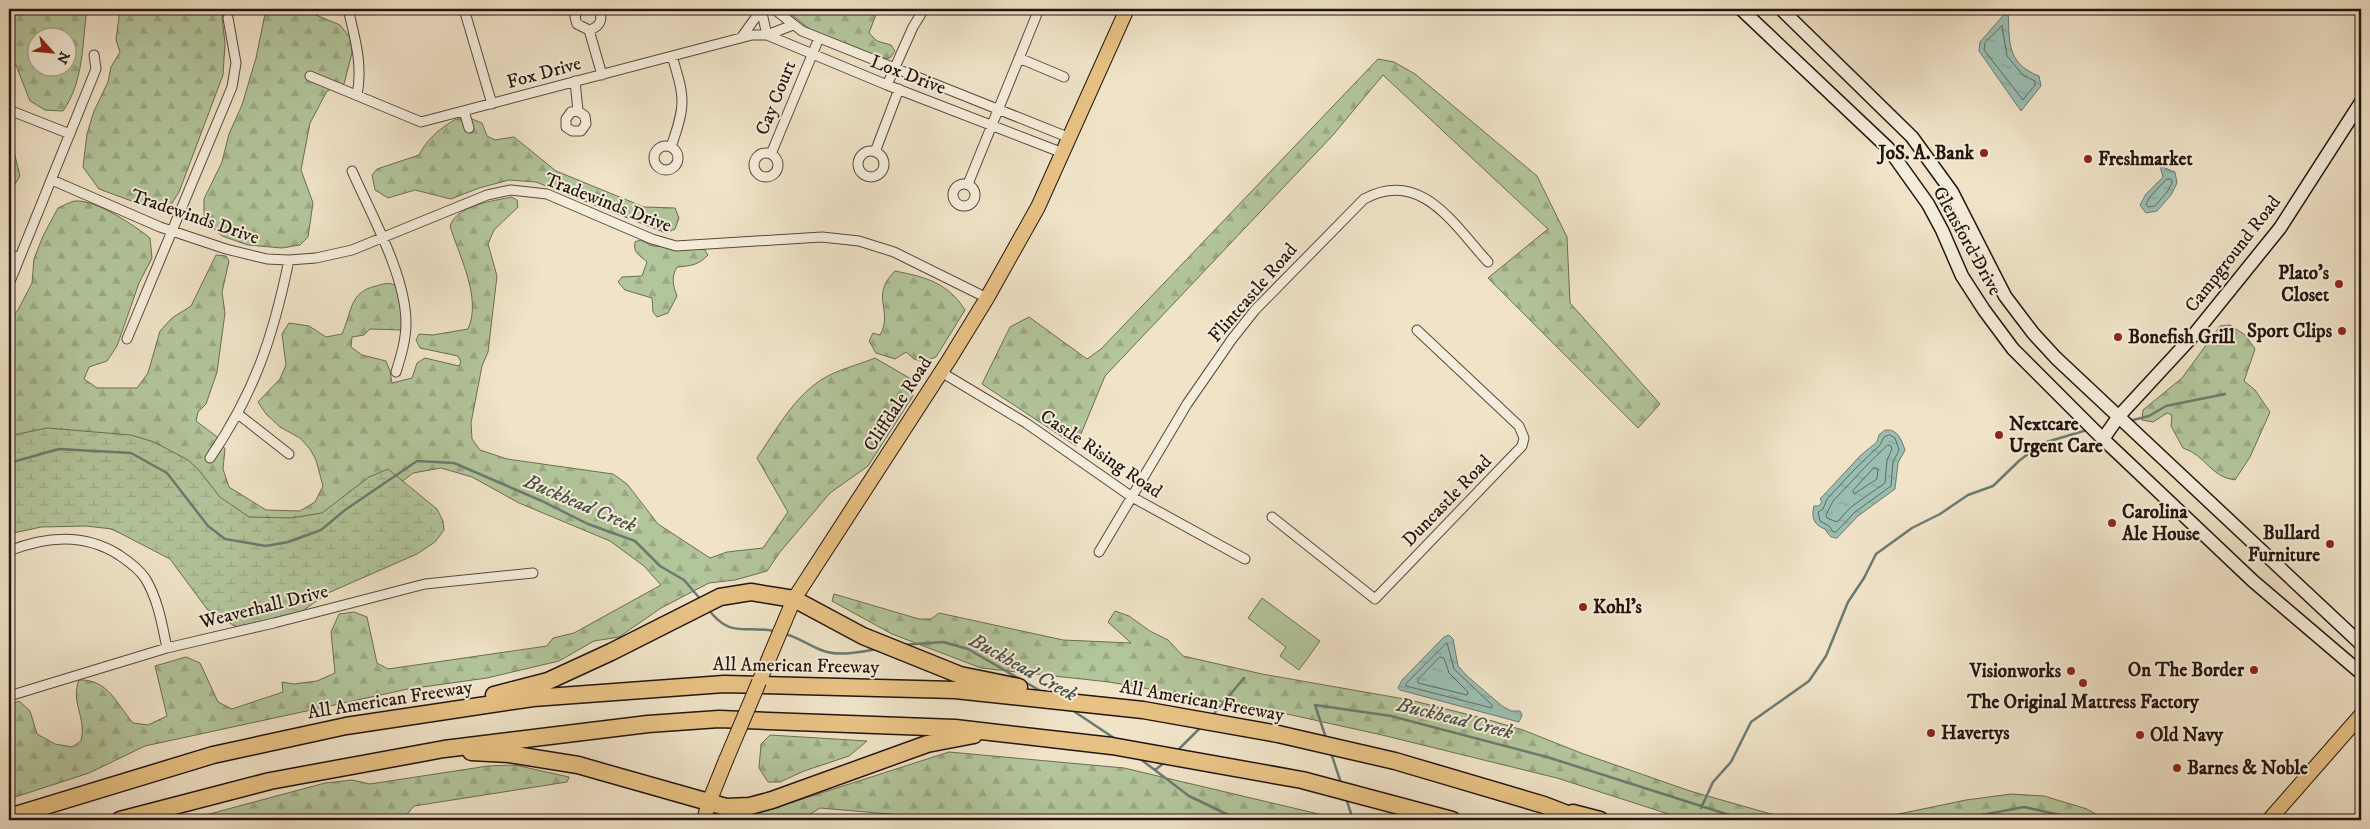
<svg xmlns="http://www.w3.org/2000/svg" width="2370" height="829" viewBox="0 0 2370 829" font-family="'IM FELL DW Pica',serif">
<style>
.forest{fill:url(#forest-firs);stroke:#6a6d54;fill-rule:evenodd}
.wetland{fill:url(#wetland-marsh);stroke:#6a6d54}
.pitch{fill:#b3c59b;stroke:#6a6d54}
.water{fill:url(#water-ripples);stroke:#6b7a70}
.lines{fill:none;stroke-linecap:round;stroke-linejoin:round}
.shore{stroke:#5e6a60;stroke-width:1}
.stream{stroke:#6b7a70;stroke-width:2.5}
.street-casing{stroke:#56483c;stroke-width:11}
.secondary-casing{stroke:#22150d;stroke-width:15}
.primary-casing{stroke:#22150d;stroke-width:16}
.highway-casing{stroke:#22150d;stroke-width:19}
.street{stroke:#f5eddb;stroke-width:9}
.secondary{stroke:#f5eddb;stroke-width:12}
.primary{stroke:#e8c284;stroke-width:14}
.highway{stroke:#e8c284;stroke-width:16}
.primary-bridge-casing{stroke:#22150d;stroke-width:16;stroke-linecap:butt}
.primary-bridge{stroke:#e8c284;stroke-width:14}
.poi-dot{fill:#8f2418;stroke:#f5eddb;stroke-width:2}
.labels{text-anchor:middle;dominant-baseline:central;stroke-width:4;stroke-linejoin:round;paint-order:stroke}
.street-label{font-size:19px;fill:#22150d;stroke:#f5eddb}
.poi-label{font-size:19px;font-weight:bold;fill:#22150d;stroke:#f5eddb;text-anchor:start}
.water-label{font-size:20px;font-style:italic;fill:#4c5047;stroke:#f5eddb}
</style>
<defs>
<pattern id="forest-firs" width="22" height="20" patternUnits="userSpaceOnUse" patternTransform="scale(1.25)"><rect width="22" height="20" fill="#b3c59b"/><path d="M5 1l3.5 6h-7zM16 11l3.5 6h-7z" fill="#9aa884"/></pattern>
<pattern id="wetland-marsh" width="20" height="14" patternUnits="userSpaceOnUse" patternTransform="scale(1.25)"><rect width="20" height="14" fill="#b3c59b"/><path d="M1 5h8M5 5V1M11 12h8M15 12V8" fill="none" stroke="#9aa884"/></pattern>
<pattern id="water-ripples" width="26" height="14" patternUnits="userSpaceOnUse" patternTransform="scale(1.25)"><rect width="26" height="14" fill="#9bbeb2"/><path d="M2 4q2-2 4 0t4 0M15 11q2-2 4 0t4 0" fill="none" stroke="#85a298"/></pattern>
</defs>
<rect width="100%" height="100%" fill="#f0e3c8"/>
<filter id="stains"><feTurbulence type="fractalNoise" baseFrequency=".004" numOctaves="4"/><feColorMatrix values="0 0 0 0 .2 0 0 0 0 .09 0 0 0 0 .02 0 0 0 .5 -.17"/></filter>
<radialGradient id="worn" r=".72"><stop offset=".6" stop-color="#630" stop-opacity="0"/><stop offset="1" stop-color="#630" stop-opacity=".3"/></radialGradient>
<path class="forest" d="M9,9H87C82,44 84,81 63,111L45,110L30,101L16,65L9,55ZM38,38H68V68H38Z
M120,9H225L222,17L225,43L223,75L179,192L167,211L148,207L99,189L83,167L87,134L94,111L108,82L111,67L120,52L116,40Z
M261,9H308L316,15L340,25L351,39L352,53L344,84L327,91L310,123L301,170L313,203L308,237L300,245L282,248L248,245L222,236L204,220V199L222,162L229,134L242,105L256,58L265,14Z
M784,9H878L869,33L877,41L891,45L895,51L890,58L878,59L811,30Z
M1378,59L1394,62L1415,74L1537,176L1567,237L1570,303L1660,404L1638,428L1488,278L1548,229L1383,75L1333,135L1105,376L1076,446L982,384L1010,327L1029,317L1087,359L1101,349Z
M456,119H472L482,123L487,136L495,140L514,137L556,171L644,207L675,208L679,218L675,229L666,233L536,182L509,180L479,188L451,199L415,190L388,198L375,190L372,175L377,169L419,155C428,138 439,129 456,119Z
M9,131L20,176L9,194Z
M512,197L517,200L518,207L494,230L488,244L497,276L488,352L482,366L471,423L472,439L480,450L507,459L613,474L627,484L658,524L710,558L727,552L763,548L788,512L757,458C775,432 793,398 821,380C836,370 858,365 875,358L911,379L913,396L868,466L830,493L780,552L767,571L735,580L709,583L661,608L619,637L594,641L559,661L487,678L408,689L145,746L89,773L9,799V705L19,701L30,711L37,734L55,744L72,747L81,741C87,719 70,701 79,680C108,679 116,703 133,723L148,725L167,716L155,666L186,657L200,663L218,702L232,709L283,692L282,682L294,684L317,681L335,673L331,632L339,614L354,612L367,617L377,663L388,669L547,646L553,638L574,633L661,585L644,566L610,541L519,503L472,477L441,468L413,473L387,493L194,564L9,486V320L18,310L32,283L34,259L43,236L58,208C63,206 71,201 76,201C97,200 135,226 150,238L152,258L139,283L117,346L107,361L89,367L84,379L97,388H137L148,373L160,331L172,318L191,306L216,255L226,256L229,261L222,292L225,313L217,372L206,404L198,412L196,421L216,436L225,449L223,469L229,487L266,510L300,511L315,502L323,486L316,460L310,449L300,438L280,427L266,414L258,402L280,379L286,365L282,334L289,323L309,326L326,337L342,334C352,312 349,292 376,286C383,284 388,282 395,285C400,300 406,315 401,330L370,329L364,335L352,337L351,347L362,355L386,361L390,371L392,383L412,378L417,363L425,358L459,366L461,362L458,356L420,348L416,340L419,334L433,335L468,329C482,298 459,256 450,226C457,205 493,201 512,197Z
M640,240L653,246L704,249L708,255C699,265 690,266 677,267C671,277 673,286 677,296L668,313L657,317L653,312L652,298L625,290L618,282L622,277L642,276L647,262C640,255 633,254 635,242Z
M895,271C926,277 948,283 965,310L936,357L924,362L914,359L906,352L895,359L876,353L869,341L873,333L880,335C894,310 869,297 895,271Z
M2230,325L2245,335L2255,349L2244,381L2255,390L2270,412L2250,457L2235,480C2210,477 2207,456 2183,448L2171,426L2172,415L2167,413L2153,422L2142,420L2143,410L2182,378L2220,326Z
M834,594L919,619H931L939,613L1063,640L1131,643L1108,622L1115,611L1129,616L1150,631L1168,640L1183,656L1262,674L1410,700L1482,718L1523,730L1581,753L1690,791L1771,814L1793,817L1870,820L1966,800L2011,794L2044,796L2087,809L2106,820H1687L1557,778L1382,735L1260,708L1109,682L981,668L892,634L832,601Z
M770,735L867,741L849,756L804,771L780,782H768L759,768L761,744Z
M949,752L1124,768L1344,820H958L820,808L801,820H737Z
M515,765L569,777L567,782L414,806L402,820H334C320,812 303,816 288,820H155C171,812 185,817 202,816L325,783L352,780L370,784L488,766Z"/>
<path class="wetland" d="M47,428L131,435L154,442L188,460L198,469L220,497L249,517L291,518L322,513L369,477L388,469L437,509L443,521L444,530L435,542L417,554L328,593L287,622L244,629L233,625L207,609L170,559L112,529L86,526L41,527L9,534V436Z"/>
<path class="pitch" d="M1262,598L1320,641L1299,670L1280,656L1286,647L1248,618Z"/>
<path class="water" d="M2008,10C2010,40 2005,63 2039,76L2041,86L2021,111L1979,51L1980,42Z
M2160,166L2175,172L2177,183L2171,195L2157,211L2146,213L2140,205L2146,194L2163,177Z
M1885,430C1898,429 1901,439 1905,450L1898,463L1895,489L1858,516L1837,538C1830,538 1828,534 1825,529C1814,525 1811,518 1814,506H1819L1822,502L1820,499L1861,455L1877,442L1879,435Z
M1449,635L1453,639L1458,666L1467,676L1502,706L1511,711H1520L1522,715L1519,722L1400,690L1398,688L1402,680L1444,637Z"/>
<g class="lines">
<path class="shore" d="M2002,26L2007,56L2023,75L2035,81V85L2023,100L1984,50L1985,43Z
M2167,179H2171L2172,183L2167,192L2155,206L2148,207L2146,204L2150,197Z
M1890,435L1895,438L1899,450L1893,462L1891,486L1855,512L1836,532H1833L1829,526L1820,521L1818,512L1823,509L1827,499L1854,470L1880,445L1884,437Z
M1888,445L1891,446L1892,449L1887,460L1885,483L1851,507L1837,522L1827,518L1826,515L1833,501L1869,463Z
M1874,468L1878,469L1877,479L1854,494L1853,491Z
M1447,643L1454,669L1492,705V708L1406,686V684Z
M1440,657L1444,658L1449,673L1468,692L1467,695L1418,683V680Z"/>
<path class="stream" d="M2129,421L2149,416L2166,406L2225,394
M9,463L59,449L131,453L167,473L208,526L225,539L266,546L288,542L321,530L345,510L417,461L454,463L542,501L588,524L635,541L660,566L684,580L702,601
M708,609C731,639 743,625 774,631
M785,634C798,637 808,645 821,650C837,657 860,652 877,649
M902,645L943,642L968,649L1044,693
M1072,710L1117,740
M1212,716L1244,678
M1326,738L1315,705L1391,716L1547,757L1745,820
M1177,751L1201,727
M1331,753L1341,783
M1139,758L1189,796L1239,820
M1155,770L1165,762
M1346,798L1353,820
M1701,808L1713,782L1731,762L1751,722L1809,681L1826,656L1848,602L1864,578L1876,554L1912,528L1940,514L1968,495L1993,486L2020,460L2043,443L2087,430
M1956,820L2024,807L2065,816L2073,820"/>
<g class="street-casing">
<path id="street" d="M348,9C355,38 363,65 357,95
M464,9L492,104
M578,9L575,17L577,24L589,30C600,27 604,19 598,9
M761,9L767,35
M774,9L802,31L1070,138
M589,30L602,75
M767,35L887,85L1063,153
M741,38L761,10
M1019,58L1064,77
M310,76L421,122L752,35H767L793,25
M575,81L578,111L585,116L586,124L581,131H572L566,127V119L571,112L578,111
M887,85L913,27L924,9
M9,110L70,134
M464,111L469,128
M654 158a12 12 0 1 1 24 0a12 12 0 1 1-24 0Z
M671,147C686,104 685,99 672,56
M858 164a13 13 0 1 1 26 0a13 13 0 1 1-26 0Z
M875,152L899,89
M754 165a12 12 0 1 1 24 0a12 12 0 1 1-24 0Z
M771,154L819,38
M352,171C371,214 406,276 406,323C406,340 401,356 396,372
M52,180L160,227L226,249L267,259L289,260L316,258L352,250L487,195L511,190L547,194L652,239L676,246L822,237L859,241L894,252L987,298
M953 195a11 11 0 1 1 22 0a11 11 0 1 1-22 0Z
M968,184L1039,9
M9,254L19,258
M9,284L96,69L94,55
M127,339L232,87L236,63L228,18
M941,372L1026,423L1132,497L1245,559
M238,414L289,454
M210,458C255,392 273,337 289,260
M1272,517L1375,599L1522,446L1524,438L1519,426L1417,330
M9,551C47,536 84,533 119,555C128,561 139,569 145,578C158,599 162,624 167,648
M1099,552L1187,404L1232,339L1255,310L1364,199C1421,168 1454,225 1488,262
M9,696L167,648L274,623L425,584L533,573"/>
</g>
<g class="secondary-casing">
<path id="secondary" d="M1741,9L1888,148L1928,204L1942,230L1962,276L1984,310L2013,349L2103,439L2253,581L2361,673
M1781,9L1912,137L1952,192L2005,296L2033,333L2056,358L2361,644
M2103,439L2119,416L2192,337L2280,228L2361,102"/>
</g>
<g class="primary-casing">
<path id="primary" d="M759,682L794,599L949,360L987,298L1038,207L1127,9
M704,820L709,802L726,760
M2269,820L2361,715"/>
</g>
<g class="highway-casing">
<path id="highway" d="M494,695L548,681L611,652L720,597L751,592L794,599L863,636L960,675L1019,687
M471,752L509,754L578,765L726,807L750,806L772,800L927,744L974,735
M1573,813L1600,820
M9,817L213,755L346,726L533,698L724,684L955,690L1143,710L1278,734L1395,761L1544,805L1583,820
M120,820L270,781L444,749L648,724L719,719L955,728L1112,746L1302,780L1452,820"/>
</g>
<use href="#street" class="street"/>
<use href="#secondary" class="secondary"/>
<use href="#primary" class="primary"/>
<use href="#highway" class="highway"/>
<g class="primary-bridge-casing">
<path id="primary-bridge" d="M726,760L759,682"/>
</g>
<use href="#primary-bridge" class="primary-bridge"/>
</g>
<g class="poi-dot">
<circle cx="1984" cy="153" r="5"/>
<circle cx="2088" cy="159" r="5"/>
<circle cx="2339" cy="284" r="5"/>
<circle cx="2342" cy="331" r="5"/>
<circle cx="2118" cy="337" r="5"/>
<circle cx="1999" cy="435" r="5"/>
<circle cx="2112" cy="523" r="5"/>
<circle cx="2330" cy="544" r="5"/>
<circle cx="1583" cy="607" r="5"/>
<circle cx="2254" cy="670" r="5"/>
<circle cx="2071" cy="671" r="5"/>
<circle cx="2083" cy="683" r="5"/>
<circle cx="1931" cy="733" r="5"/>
<circle cx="2140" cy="735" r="5"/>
<circle cx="2177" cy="768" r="5"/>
</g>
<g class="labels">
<g class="street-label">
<text transform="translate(544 73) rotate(-15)">Fox Drive</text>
<text transform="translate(908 75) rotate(21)">Lox Drive</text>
<text transform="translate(776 98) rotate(-68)">Cay Court</text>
<text transform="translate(608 203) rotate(21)">Tradewinds Drive</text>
<text transform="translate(195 217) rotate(19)">Tradewinds Drive</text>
<text transform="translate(1967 241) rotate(61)">Glensford Drive</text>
<text transform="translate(2233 254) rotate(-52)">Campground Road</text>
<text transform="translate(1253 293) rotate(-49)">Flintcastle Road</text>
<text transform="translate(898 404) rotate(-57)">Cliffdale Road</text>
<text transform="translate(1101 454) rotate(34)">Castle Rising Road</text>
<text transform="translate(1447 501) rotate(-46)">Duncastle Road</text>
<text transform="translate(264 607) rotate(-14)">Weaverhall Drive</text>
<text transform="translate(796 666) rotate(1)">All American Freeway</text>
<text transform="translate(390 700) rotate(-9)">All American Freeway</text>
<text transform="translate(1202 701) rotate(10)">All American Freeway</text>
</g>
<g class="poi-label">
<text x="1974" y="153" text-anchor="end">JoS. A. Bank</text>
<text x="2098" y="159">Freshmarket</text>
<text x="2329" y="273" text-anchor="end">Plato's<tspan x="2329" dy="22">Closet</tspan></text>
<text x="2332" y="331" text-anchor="end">Sport Clips</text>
<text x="2128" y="337">Bonefish Grill</text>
<text x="2009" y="424">Nextcare<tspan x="2009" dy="22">Urgent Care</tspan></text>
<text x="2122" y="512">Carolina<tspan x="2122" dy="22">Ale House</tspan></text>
<text x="2320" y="533" text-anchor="end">Bullard<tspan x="2320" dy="22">Furniture</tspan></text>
<text x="1593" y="607">Kohl's</text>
<text x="2244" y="670" text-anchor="end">On The Border</text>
<text x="2061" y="671" text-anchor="end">Visionworks</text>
<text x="2083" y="702" text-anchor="middle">The Original Mattress Factory</text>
<text x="1941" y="733">Havertys</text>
<text x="2150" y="735">Old Navy</text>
<text x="2187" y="768">Barnes &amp; Noble</text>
</g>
<g class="water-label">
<text transform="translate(580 504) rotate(23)">Buckhead Creek</text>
<text transform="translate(1023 668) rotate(29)">Buckhead Creek</text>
<text transform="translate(1455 719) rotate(14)">Buckhead Creek</text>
</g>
</g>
<rect width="2370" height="829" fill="none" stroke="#f0e3c8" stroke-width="30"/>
<rect x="10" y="10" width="2350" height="809" fill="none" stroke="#22150d" stroke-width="2.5"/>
<rect x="15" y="15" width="2340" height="799" fill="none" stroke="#22150d"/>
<g transform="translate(52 52) rotate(117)"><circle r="24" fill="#f5eddb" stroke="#a19789"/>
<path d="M0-4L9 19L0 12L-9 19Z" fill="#8f2418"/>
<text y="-8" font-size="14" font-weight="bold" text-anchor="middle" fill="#22150d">N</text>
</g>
<rect width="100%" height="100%" filter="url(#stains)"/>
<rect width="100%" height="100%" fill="url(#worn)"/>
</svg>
